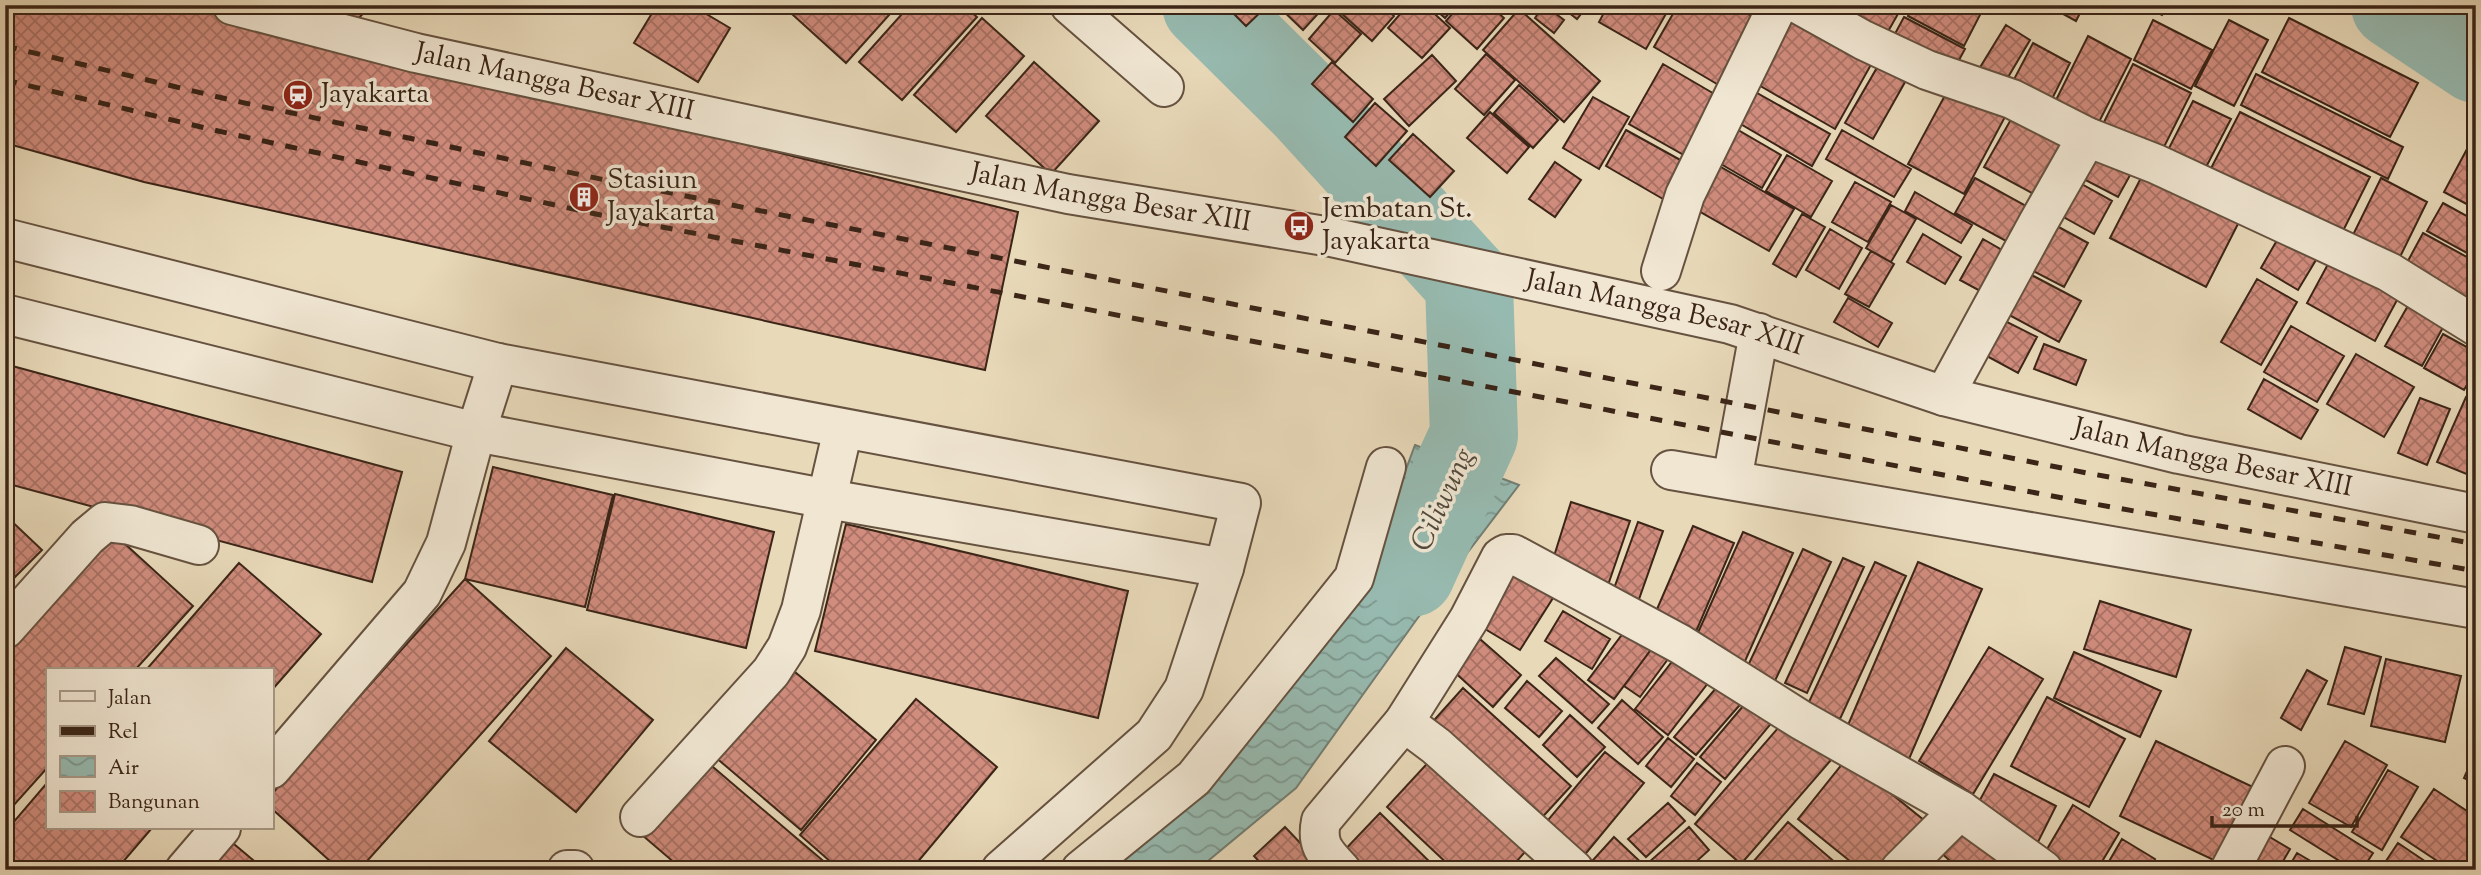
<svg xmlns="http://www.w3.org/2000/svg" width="2481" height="875" viewBox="0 0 2481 875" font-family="'Sorts Mill Goudy',serif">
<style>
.water{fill:url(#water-waves);stroke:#727e73;stroke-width:2}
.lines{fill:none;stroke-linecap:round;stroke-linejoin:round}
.river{stroke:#97bab0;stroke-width:88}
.building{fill:url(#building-cross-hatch);stroke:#3b2517;stroke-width:2}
.minor-casing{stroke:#665240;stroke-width:42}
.minor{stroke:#f0e6d2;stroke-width:38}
.rail{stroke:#3b2517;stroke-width:5;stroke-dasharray:12 12;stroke-linecap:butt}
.labels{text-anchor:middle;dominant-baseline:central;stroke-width:7;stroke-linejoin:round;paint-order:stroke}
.street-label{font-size:28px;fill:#3b2517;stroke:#f0e6d2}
.poi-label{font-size:28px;fill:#3b2517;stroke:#f0e6d2;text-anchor:start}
.water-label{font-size:30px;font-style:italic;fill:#524a3d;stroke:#f0e6d2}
</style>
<defs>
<pattern id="water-waves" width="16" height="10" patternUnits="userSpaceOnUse" patternTransform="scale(1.75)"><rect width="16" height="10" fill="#97bab0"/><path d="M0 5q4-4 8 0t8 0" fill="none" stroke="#7c978e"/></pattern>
<pattern id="building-cross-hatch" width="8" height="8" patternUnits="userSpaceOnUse" patternTransform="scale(1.75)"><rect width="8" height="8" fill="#d08c7d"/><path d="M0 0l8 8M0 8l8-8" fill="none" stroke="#aa7265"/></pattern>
</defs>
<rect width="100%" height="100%" fill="#e8d9b9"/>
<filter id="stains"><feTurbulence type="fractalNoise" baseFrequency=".00286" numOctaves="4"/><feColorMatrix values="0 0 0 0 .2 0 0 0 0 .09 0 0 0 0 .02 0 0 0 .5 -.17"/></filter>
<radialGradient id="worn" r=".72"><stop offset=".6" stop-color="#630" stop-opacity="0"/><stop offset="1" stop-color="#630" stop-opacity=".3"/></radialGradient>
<path class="water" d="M1415,445L1519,485L1417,619L1296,788L1197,870H1089L1362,588Z"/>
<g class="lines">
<path class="river" d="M1206,5L1307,105L1469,283L1474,435L1411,573
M2395,5L2476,59"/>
</g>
<path class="building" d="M5,5H185L1018,212L985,370L144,182L5,143Z
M341,5H371L357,20Z
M657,5H691L730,28L698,82L634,43Z
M782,5H898L846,63Z
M910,5H963L977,17L902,100L859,62Z
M1235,5H1268L1246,26L1230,10Z
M1277,5H1326L1303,30Z
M1332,5H1382L1394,16L1372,41Z
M1408,5H1425L1450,28L1422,58L1388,28Z
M1430,5H1456L1445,18Z
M1460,5H1490L1504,18L1477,49L1446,21Z
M1544,5L1564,20L1554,33L1535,18Z
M1559,5H1588L1577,19Z
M1608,5H1671L1646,49L1599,22Z
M1678,5H1733L1760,21L1722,87L1654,47Z
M1813,5H1903L1881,44Z
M1914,5H1966L1981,13L1964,46L1908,16Z
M2047,5H2084L2076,21Z
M2142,5H2168L2162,15Z
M1792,6L1877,54L1835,129L1750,80Z
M1519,9L1600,81L1564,122L1483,50Z
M1334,10L1361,34L1335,63L1309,39Z
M1904,17L1965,49L1951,75L1890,43Z
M982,18L1024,56L956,132L914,95Z
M2289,18L2418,83L2390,137L2262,72Z
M2153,20L2212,50L2191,89L2134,60Z
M2229,20L2268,40L2234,106L2195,86Z
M2006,25L2030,40L2001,89L1976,74Z
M2088,36L2131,59L2099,122L2056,100Z
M2033,43L2070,63L2048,107L2010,87Z
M1486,54L1515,80L1484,115L1455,89Z
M1432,55L1456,81L1409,126L1384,99Z
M1882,59L1909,75L1873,139L1845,123Z
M1034,62L1099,121L1051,174L986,116Z
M1332,62L1373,99L1353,122L1312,84Z
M1663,64L1723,99L1689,158L1629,124Z
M2133,64L2191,93L2159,157L2101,128Z
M2256,74L2403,147L2388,179L2241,105Z
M1519,85L1558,120L1533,148L1494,113Z
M1950,86L2006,115L1964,194L1908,164Z
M1750,89L1830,134L1812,166L1732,119Z
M1593,97L1629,117L1599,169L1563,148Z
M2193,101L2231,119L2203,173L2166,154Z
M1375,103L1407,131L1376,166L1345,137Z
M2018,107L2077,140L2043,199L1984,167Z
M1490,112L1529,147L1507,173L1467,138Z
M2240,112L2370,177L2338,241L2207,176Z
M1733,127L1781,155L1762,188L1714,160Z
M1626,130L1684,162L1663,199L1606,166Z
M1842,130L1911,169L1894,197L1826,159Z
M1413,134L1454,171L1430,197L1389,160Z
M2475,134H2476V209L2444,192Z
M2090,145L2134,168L2118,197L2074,174Z
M1787,155L1832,181L1811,217L1766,191Z
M1555,162L1581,180L1555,217L1529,199Z
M1714,163L1794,209L1769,251L1690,206Z
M2145,170L2241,218L2206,287L2110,238Z
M2069,177L2112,201L2094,234L2051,210Z
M1975,178L2035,211L2015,246L1955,213Z
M2381,178L2427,202L2397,263L2350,241Z
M1855,182L1891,202L1868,242L1832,222Z
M1915,192L1972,225L1961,243L1905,211Z
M2443,203L2476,221V258L2427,231Z
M1891,205L1916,219L1891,262L1866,248Z
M1802,214L1825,227L1796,277L1773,264Z
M2044,219L2088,243L2064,287L2020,264Z
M2284,228L2322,250L2298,290L2261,268Z
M1830,229L1862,248L1839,289L1806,270Z
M2423,233L2476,262V312L2402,272Z
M1923,234L1961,257L1945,284L1907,262Z
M1983,239L2016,258L1993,298L1960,280Z
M1871,251L1894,264L1869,307L1845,294Z
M2334,253L2403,289L2375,341L2307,303Z
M2022,270L2081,301L2059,342L2000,310Z
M2257,279L2297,302L2261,365L2221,342Z
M1848,298L1892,323L1878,347L1834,322Z
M2410,302L2446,322L2422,366L2385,346Z
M1991,314L2037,337L2018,373L1972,348Z
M2291,326L2344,356L2317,402L2264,372Z
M2443,334L2476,352V369L2464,390L2424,368Z
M2044,344L2086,360L2076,385L2034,369Z
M2356,354L2414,387L2384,437L2327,404Z
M5,364L402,472L372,582L5,483Z
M2264,379L2318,410L2301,439L2248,409Z
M2466,397L2476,401V460L2469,475L2437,462Z
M2420,398L2450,409L2427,465L2398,453Z
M493,467L613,495L585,607L465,579Z
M615,494L774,532L746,648L587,610Z
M1571,502L1630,521L1607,588L1550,569Z
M5,515L42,550L5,587Z
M1638,522L1663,531L1638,602L1612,594Z
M846,524L1128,591L1098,718L815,651Z
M1693,526L1734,543L1692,641L1651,623Z
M112,532L193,606L135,670H47V768L5,815V651Z
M1743,532L1793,553L1742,668L1692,646Z
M1803,549L1831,562L1772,687L1744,674Z
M1843,558L1864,567L1807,693L1785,683Z
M1515,559L1560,587L1520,650L1475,623Z
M1875,562L1906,576L1840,719L1808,704Z
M1918,562L1982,589L1909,759L1845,732Z
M239,563L321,634L271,691V670H146Z
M465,579L551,656L359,870H340L271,808V795Z
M2100,601L2191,630L2176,677L2084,649Z
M1563,611L1610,639L1592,669L1545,641Z
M1627,628L1653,647L1614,699L1588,680Z
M1480,639L1521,675L1493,707L1452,670Z
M1653,647L1668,659L1640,697L1624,686Z
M1989,647L2043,679L1973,794L1919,761Z
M2345,647L2381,657L2364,714L2328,704Z
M566,648L653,720L576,812L489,741Z
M1682,649L1715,674L1668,735L1635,709Z
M2074,652L2161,691L2140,737L2054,698Z
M1556,658L1609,704L1592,723L1539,676Z
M2386,659L2461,676L2445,742L2371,726Z
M789,667L876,740L801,830L714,756Z
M2307,670L2327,681L2301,730L2281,718Z
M1723,680L1745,699L1696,755L1674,737Z
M1527,681L1562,711L1539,737L1505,708Z
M1463,688L1571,786L1536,824L1428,727Z
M2047,697L2125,739L2089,807L2011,766Z
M916,699L997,767L911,870H840L800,835Z
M1749,699L1774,720L1725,779L1700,757Z
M1622,700L1663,737L1638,764L1598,728Z
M1570,715L1605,747L1577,777L1543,745Z
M1785,720L1831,760L1741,864L1695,824Z
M1668,738L1694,759L1671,787L1646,766Z
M2156,741L2255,788L2220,863L2120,816Z
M2345,741L2387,765L2351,827L2309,803Z
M2476,751V784L2464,778Z
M1605,752L1644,783L1582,858L1543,826Z
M1436,754L1532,844L1509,870H1454L1387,807Z
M1847,758L1925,821L1886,870H1861L1798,819Z
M706,761L828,865L825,870H683L642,835Z
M1697,763L1721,782L1695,815L1671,796Z
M2388,770L2418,787L2382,850L2352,832Z
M1994,774L2056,806L2038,842L1975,809Z
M47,783V828H152L116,870H5V832Z
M2434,789L2476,817V870H2451L2401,837Z
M1668,803L1685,821L1646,857L1628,839Z
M2073,805L2119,833L2097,870H2055L2040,861Z
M2303,809L2373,853L2362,870H2354L2290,830Z
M1380,813L1438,870H1352L1338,857Z
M1966,820L2020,870H1960L1938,850Z
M1788,822L1844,870H1746Z
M1285,827L1326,870H1267L1254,856Z
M1689,827L1709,850L1687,870H1654L1648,863Z
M2263,833L2290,849L2278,870H2242Z
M222,834L265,870H192Z
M1614,837L1649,870H1584Z
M2122,839L2155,859L2149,870H2104Z
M2398,843L2438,870H2380Z
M2297,853L2326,870H2287Z"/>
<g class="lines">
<g class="minor-casing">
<g id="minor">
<path id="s1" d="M232,5L416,53L1068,194L1331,237L1730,324L1944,396L2179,454L2476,514"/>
<path d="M1070,5L1164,87"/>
<path d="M1800,5L1863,40L1927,70L2012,99L2087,137L2156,164L2389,272L2476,326"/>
<path d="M5,238L498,363L1241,503L1224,568L1184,689L1154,735L1001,870"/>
<path d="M1661,271L1685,195L1778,5"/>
<path d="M5,314L476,432L828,499L1224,568"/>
<path d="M1944,396L2038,223L2087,137"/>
<path d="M1671,470L2476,609"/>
<path d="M1732,480L1759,333"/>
<path d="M5,629L87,537L105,522L130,525L199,545"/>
<path d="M1404,722L1436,746L1574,870"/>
<path d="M271,769L422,593L446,543L476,432L498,363"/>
<path d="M640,817L771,672L787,647L801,610L843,429"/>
<path d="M185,870L221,828"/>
<path d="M567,870H575"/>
<path d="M1081,870L1194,778L1354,578L1386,467"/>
<path d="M1341,870C1325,853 1316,845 1321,821L1404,722L1469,619L1501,557L1506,554H1513L1680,644L1801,720L1960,810L2043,870"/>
<path d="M1900,870L1960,810"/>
<path d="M2230,870L2285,766"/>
</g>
</g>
<use href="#minor" class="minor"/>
<path class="rail" d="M5,46L231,100L605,180L2087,473L2476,544
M5,80L218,131L605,216L2083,502L2476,571"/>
</g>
<defs>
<g id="station-disc" transform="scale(1.575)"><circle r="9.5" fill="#8f2418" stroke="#f0e6d2"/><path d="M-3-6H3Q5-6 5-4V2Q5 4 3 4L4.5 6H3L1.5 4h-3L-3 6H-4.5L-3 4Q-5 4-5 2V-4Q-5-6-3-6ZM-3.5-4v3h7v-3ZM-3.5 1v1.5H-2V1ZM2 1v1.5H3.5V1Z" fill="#fff"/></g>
<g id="building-disc" transform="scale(1.575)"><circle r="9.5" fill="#8f2418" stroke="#f0e6d2"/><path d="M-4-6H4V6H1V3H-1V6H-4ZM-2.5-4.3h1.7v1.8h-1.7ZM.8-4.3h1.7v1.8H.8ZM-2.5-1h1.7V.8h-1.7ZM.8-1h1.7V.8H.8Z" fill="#fff"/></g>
<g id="bus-disc" transform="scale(1.575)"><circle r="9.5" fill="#8f2418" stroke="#f0e6d2"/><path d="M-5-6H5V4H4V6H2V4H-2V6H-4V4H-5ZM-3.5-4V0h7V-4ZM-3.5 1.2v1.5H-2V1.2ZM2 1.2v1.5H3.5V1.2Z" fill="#fff"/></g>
</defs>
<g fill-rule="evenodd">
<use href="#station-disc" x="298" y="95"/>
<use href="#building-disc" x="584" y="197"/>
<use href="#bus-disc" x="1299" y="226"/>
</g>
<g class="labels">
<g class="street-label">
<text stroke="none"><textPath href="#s1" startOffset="332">Jalan Mangga Besar XIII</textPath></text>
<text stroke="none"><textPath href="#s1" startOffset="900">Jalan Mangga Besar XIII</textPath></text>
<text stroke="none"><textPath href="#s1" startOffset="1466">Jalan Mangga Besar XIII</textPath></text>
<text stroke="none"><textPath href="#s1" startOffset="2034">Jalan Mangga Besar XIII</textPath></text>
</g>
<g class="poi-label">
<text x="321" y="95">Jayakarta</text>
<text x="607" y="181">Stasiun<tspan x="607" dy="32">Jayakarta</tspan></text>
<text x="1322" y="210">Jembatan St.<tspan x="1322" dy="32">Jayakarta</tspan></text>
</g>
<g class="water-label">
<text transform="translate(1444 500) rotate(-65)">Ciliwung</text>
</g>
</g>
<rect width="2481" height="875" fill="none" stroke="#e8d9b9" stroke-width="28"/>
<rect x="7" y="7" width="2467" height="861" fill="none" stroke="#3b2517" stroke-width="3.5"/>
<rect x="14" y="14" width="2453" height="847" fill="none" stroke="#3b2517" stroke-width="2"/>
<rect x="46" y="668" width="228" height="161" fill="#f0e6d2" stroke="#a89987" stroke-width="2"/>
<rect x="60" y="691" width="35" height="10" fill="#f0e6d2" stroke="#a89987" stroke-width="2"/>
<text x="108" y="704" font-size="21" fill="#3b2517">Jalan</text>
<rect x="60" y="726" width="35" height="10" fill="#3b2517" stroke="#a89987" stroke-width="2"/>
<text x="108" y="738" font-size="21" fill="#3b2517">Rel</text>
<rect x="60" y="756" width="35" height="21" fill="url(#water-waves)" stroke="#a89987" stroke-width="2"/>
<text x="108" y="774" font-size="21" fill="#3b2517">Air</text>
<rect x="60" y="791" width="35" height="21" fill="url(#building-cross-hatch)" stroke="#a89987" stroke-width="2"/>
<text x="108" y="808" font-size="21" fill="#3b2517">Bangunan</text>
<path d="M2212 816v10h145v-10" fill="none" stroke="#3b2517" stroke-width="3.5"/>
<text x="2222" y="816" font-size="21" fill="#3b2517" stroke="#f0e6d2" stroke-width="5" paint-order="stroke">20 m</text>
<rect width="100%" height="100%" filter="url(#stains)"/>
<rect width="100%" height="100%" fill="url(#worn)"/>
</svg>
